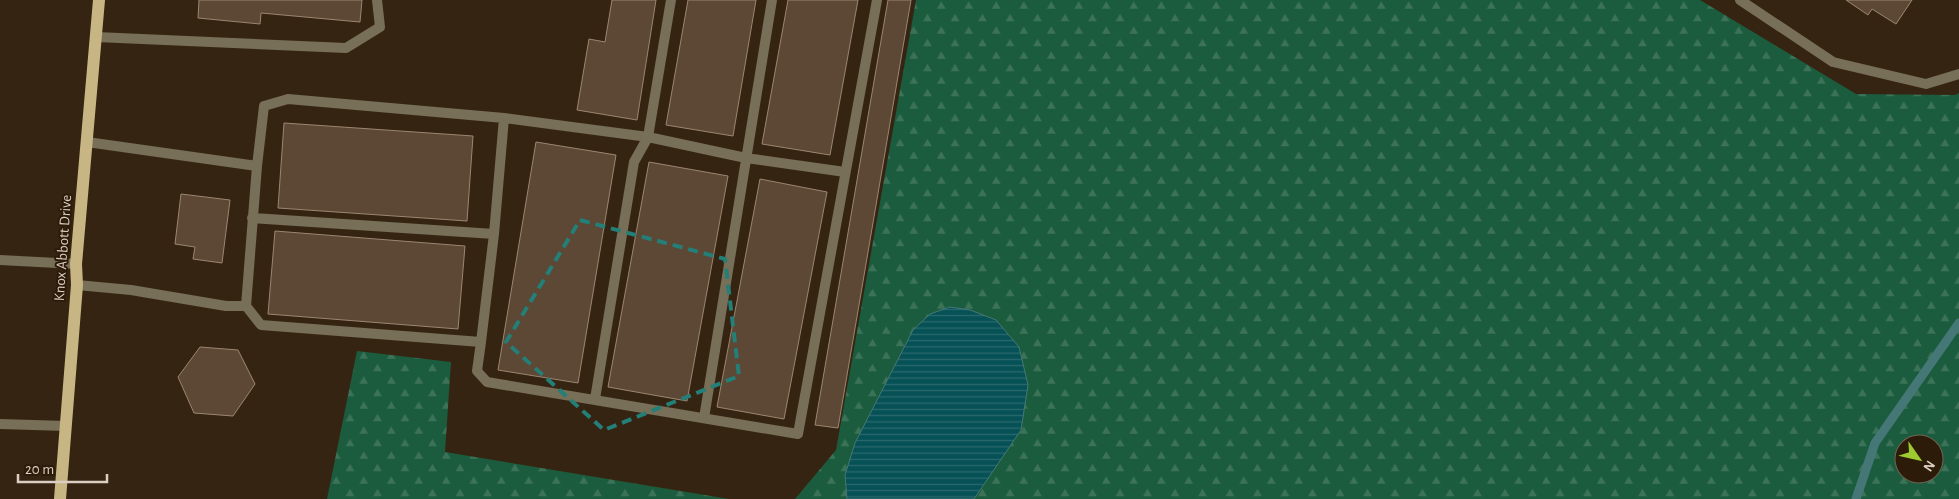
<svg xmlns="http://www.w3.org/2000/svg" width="1959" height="499" viewBox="0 0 1959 499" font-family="'Alegreya Sans',sans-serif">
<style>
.forest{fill:url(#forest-firs);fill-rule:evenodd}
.water{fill:url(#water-rules);stroke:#467777}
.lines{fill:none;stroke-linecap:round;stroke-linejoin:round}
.stream{stroke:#467777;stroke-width:9}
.building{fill:#5c4835;stroke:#9c8671}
.service{stroke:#776f57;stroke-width:10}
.minor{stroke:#776f57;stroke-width:10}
.primary{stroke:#c7b684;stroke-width:12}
.marked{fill:none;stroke:#237f77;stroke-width:4;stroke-dasharray:10 6;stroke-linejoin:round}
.labels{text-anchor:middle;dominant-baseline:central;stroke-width:4;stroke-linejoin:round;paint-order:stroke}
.street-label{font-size:15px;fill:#dbcfc4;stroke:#2c1b08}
</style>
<defs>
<pattern id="forest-firs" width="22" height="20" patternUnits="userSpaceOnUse" patternTransform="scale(1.25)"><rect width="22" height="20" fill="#1b5c3e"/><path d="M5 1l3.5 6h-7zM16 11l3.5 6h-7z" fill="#3c7258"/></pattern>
<pattern id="water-rules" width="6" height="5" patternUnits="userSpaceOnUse" patternTransform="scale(1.25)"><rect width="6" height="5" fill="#065156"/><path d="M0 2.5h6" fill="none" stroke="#2a696d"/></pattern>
</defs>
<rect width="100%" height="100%" fill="#362412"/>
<path class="forest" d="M916,0H1700L1856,94L1955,95L1959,93V499H795L836,450ZM1904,444H1934V474H1904Z
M357,351L451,362L445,452L729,499H327Z"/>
<path class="water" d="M950,307L970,310L996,320L1019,347L1028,385L1021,430L974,499H847L845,475L855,443L913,330L930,314Z"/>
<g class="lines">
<path class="stream" d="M1856,499L1875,443L1959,323"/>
</g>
<path class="building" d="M199,0H362L360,22L261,13L260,24L198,18Z
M612,0H656L637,120L577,110L589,39L605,42Z
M688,0H756L733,136L666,125Z
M788,0H858L830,155L762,144Z
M888,0H911L838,428L815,425Z
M1846,0H1912L1896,24L1872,9L1868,15Z
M284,123L473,136L467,221L278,208Z
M536,142L616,155L578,383L498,370Z
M649,162L728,176L687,401L608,387Z
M760,179L827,192L784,419L717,407Z
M181,194L230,200L222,263L193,259L195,247L175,244Z
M275,231L465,246L458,329L268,314Z
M200,347L238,350L255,384L233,416L194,413L178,377Z"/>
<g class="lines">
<path class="service" d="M96,37L346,48L380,27L377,0
M504,118L648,137L671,0
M257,166L264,106L288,99L504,118L494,234
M0,260L76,264
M77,285L131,290L226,306H246L257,166L87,142
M246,306L261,325L481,342L494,234L252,218
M481,342L477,371L487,382L798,434L877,0
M595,399L634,162L648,137L746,158L845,172
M704,418L772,0
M0,424L66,426"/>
<path class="minor" d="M1740,0L1833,62L1926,84L1959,74"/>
<path class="primary" d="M60,499L77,285L76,264L99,0"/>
</g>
<path class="marked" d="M580,220L725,259L739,376L604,430L506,342Z"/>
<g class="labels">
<g class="street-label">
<text transform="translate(63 248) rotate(-86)">Knox Abbott Drive</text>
</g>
</g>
<g transform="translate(1919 459) rotate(124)"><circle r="24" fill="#2c1b08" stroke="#726353"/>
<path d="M0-4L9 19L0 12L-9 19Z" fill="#9dca30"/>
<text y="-8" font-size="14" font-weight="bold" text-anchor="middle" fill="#dbcfc4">N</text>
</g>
<path d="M18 474v8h89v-8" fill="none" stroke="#dbcfc4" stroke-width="2.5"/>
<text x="25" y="474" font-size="15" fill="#dbcfc4" stroke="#2c1b08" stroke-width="4" paint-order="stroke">20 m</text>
</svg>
